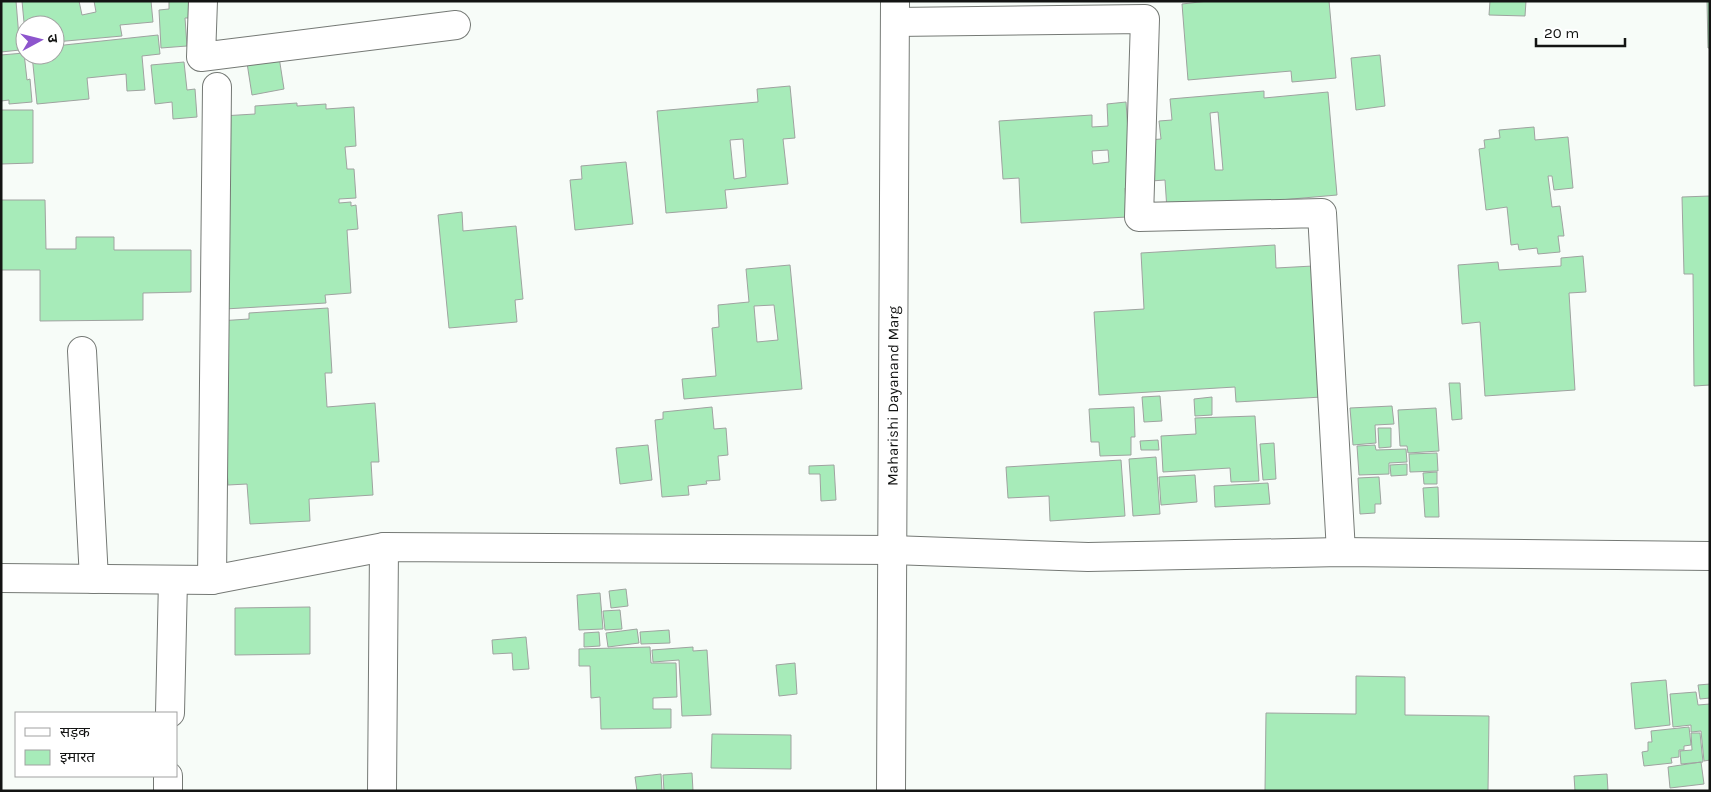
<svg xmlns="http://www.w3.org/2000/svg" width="1711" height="792" viewBox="0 0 1711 792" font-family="Karla,'Noto Sans Devanagari',sans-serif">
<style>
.building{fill:#a7ebb9;stroke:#9fa3a0;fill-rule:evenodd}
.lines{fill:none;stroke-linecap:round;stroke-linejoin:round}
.minor-casing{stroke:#757975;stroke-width:30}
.tertiary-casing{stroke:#757975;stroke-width:30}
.minor{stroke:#fff;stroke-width:28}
.tertiary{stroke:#fff;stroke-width:28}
.labels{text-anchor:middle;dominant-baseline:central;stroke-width:4.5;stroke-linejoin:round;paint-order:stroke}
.street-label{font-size:15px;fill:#131413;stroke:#fff}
</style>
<rect width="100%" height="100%" fill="#f7fcf8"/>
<path class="building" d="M1,1H16L20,50L1,52Z
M22,1H79L82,15L96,12L94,1H151L153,22L120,25L122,36L55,42V25H25V33Z
M169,1H195L196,18H185L187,46L161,48L159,10L169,9Z
M1208,1H1329L1336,78L1292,82L1291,71L1188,80L1182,4Z
M1490,1H1526L1525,16L1489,15Z
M1707,1H1710V48H1708Z
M158,35L160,54L142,56L145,90L127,91L126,74L87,78L89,99L37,104L32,55H55V46Z
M24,53L27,80L30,79L32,102L9,104V100L1,101V55Z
M1380,55L1385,106L1356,110L1351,58Z
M279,57L284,89L252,95L247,63Z
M184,62L187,90L195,89L197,117L173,119L172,102L155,104L151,65Z
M790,86L795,138L783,139L788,184L725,190L727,208L666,213L657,111L758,102L757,89ZM743,139L746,177L734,179L730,140Z
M1264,91V98L1328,92L1337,195L1167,210L1165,180L1151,181L1148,140L1161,139L1159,121L1172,120L1170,99ZM1218,112L1223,170H1215L1210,113Z
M1126,102L1132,188H1125L1127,217L1021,223L1019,178L1003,179L999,121L1092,115V127L1108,126L1107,104ZM1108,150L1109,162L1093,164L1092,151Z
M297,103V106L326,104V109L354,107L356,146L345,147L347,169H354L356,198L339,199V203L351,202V206L356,205L358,229L347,230L351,293L325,295L326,303L225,309L222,116L255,114V106Z
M1,110H33V163L1,164Z
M1534,127L1535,140L1568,137L1573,188L1554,190L1552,176H1548L1552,207L1560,206L1564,236H1558L1560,252L1538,254L1537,248L1519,250L1518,244L1511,245L1507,207L1486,210L1479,149L1485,148L1484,140L1500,138L1499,130Z
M626,162L633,224L575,230L570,180L582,179L581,166Z
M1710,196V385L1694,386L1693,274H1684L1682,197Z
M1,200H45L46,249H76V237H114V250H191V292L143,293V320L40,321V270H1Z
M462,212L463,231L516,226L523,299L515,300L517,322L449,328L438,215Z
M1275,245L1276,268L1313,266L1322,397L1236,402L1235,387L1099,395L1094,312L1144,309L1141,253Z
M1583,256L1586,292L1569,293L1575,390L1485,396L1480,322L1462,324L1458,265L1498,262L1499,270L1561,266V258Z
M790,265L802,389L684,399L682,379L716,376L712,328L719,327L718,305L749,302L746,269ZM774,305L778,340L757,342L754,306Z
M328,308L332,373H325L327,407L375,403L379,462H371L373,495L309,499L310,521L250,524L247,484L228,485L218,321L249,319V313Z
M1449,383H1460L1462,419L1452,420Z
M1160,396L1162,421L1144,422L1142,397Z
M1212,397V415L1195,416L1194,399Z
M1392,406L1394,424L1375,425L1376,443L1353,445L1350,408Z
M712,407L714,429L726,428L728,455L718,456L720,480L706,481L707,484L688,486L689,495L662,497L655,420L663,419V412Z
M1134,407L1135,437H1131V455L1100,456L1099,442H1091L1089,409Z
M1436,408L1439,451L1408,453L1407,446H1400L1398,410Z
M1255,416L1259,481L1231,482L1230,468L1163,472L1161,436L1196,434L1195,418Z
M1378,428H1391V447L1379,448Z
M1158,440L1159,450H1141L1140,441Z
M1274,443L1276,479L1263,480L1260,444Z
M648,445L652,480L620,484L616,448Z
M1375,445L1376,450L1406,449L1407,462L1389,463V474L1359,475L1357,446Z
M1437,453L1438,471L1410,472L1409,454Z
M1156,457L1160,514L1133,516L1129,459Z
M1121,460L1125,516L1050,521L1049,496L1008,498L1006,467Z
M1407,464V475L1391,476L1390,465Z
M834,465L836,500L821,501L820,474H809V466Z
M1437,472V484H1424L1423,473Z
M1195,475L1197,502L1161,505L1159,477Z
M1379,477L1381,504H1375V513L1360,514L1358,478Z
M1268,483L1270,504L1215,507L1214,486Z
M1438,487L1439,517H1425L1423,488Z
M626,589L628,606L611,608L609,591Z
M600,593L603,629L579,630L577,595Z
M310,607V654L235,655V608Z
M620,610L622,629L605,630L603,611Z
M637,629L639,643L608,647L606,633Z
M669,630L670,643L641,644L640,632Z
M599,632L600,646L584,647V633Z
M526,637L529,669L513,670L512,653L493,654L492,640Z
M650,647L651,663H676L677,697L653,698V709H671V728L601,729L600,697L591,698L590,666H579V649Z
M693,647V651L707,650L711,715L682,716L679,660L653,662L652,650Z
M795,663L797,694L779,696L776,665Z
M1356,676L1405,677V715L1489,716L1488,791H1265L1266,713L1356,714Z
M1666,680L1670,725L1635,729L1631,683Z
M1710,684V698L1700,699L1698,685Z
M1696,692L1698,705L1710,704V760L1704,761L1701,731L1691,732V725L1673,727L1670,694Z
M1689,727L1691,745L1684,746V750H1679V757L1671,758L1672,763L1644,766L1642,752L1648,751V742H1652L1651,731Z
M1691,733H1700L1703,762L1681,764L1680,751L1692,750Z
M712,734L791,735V769L711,768Z
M1701,762L1704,784L1670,788L1668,767Z
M692,773L693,791H664L663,775Z
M661,774L662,791H637L635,777Z
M1607,774L1608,791H1575L1574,776Z"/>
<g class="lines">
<g class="minor-casing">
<path id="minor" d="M203,1L201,57L456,25
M895,22L1145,19L1139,217L1322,213L1341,552
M82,351L94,579
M212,580L217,87
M170,713L173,580
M168,791V776
M382,791L384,547"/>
</g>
<g class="tertiary-casing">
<g id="tertiary">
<path d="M1,578L212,580L384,547L892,550L1088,557L1341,552L1710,556"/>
<path id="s1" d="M891,791L895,1"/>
</g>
</g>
<use href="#minor" class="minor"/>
<use href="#tertiary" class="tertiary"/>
</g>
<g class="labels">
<g class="street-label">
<text stroke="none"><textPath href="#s1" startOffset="395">Maharishi Dayanand Marg</textPath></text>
</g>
</g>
<rect width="1711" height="792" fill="none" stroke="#131413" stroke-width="5"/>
<rect x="15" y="712" width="162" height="65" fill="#ffffff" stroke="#a1a1a1"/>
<rect x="25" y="728" width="25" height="8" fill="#ffffff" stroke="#a1a1a1"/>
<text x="60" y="737" font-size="15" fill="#131413">सड़क</text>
<rect x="25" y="750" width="25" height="15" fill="#a7ebb9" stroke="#a1a1a1"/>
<text x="60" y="762" font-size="15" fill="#131413">इमारत</text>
<g transform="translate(40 40) rotate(83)"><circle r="24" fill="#ffffff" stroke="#a1a1a1"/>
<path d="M0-4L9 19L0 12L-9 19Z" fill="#8d55cd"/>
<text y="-8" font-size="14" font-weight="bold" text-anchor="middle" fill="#131413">उ</text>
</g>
<path d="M1536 38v8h89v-8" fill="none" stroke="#131413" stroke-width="2.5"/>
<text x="1544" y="38" font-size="15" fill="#131413" stroke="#ffffff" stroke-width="4" paint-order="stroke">20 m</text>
</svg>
